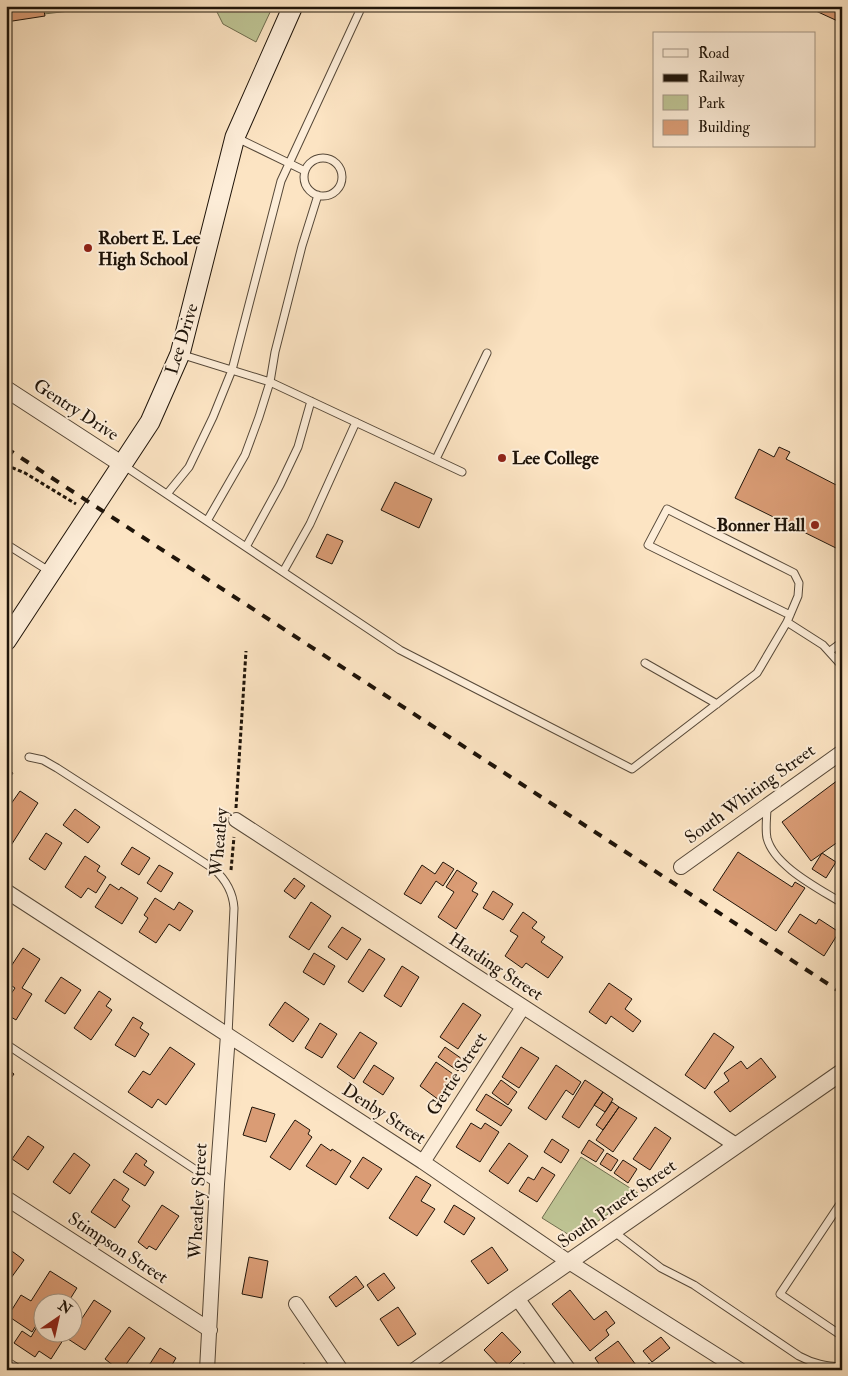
<svg xmlns="http://www.w3.org/2000/svg" width="848" height="1376" viewBox="0 0 848 1376" font-family="'IM FELL Double Pica',serif">
  <style>
    .green { fill: #bec494; stroke: #6e6c4e }
    .building { fill: #da9c75; stroke: #1f1409 }
    .lines { fill: none; stroke-linecap: round; stroke-linejoin: round }
    .service-casing { stroke: #564838; stroke-width: 9 }
    .minor-casing { stroke: #564838; stroke-width: 16 }
    .tertiary-casing { stroke: #564838; stroke-width: 18 }
    .secondary-casing { stroke: #1f1409; stroke-width: 21 }
    .path { stroke: #1f1409; stroke-width: 3; stroke-dasharray: 4 2.5; stroke-linecap: butt }
    .service { stroke: #fdedd8; stroke-width: 7 }
    .minor { stroke: #fdedd8; stroke-width: 14 }
    .tertiary { stroke: #fdedd8; stroke-width: 16 }
    .secondary { stroke: #fdedd8; stroke-width: 19 }
    .rail { stroke: #1f1409; stroke-width: 4; stroke-dasharray: 9 9; stroke-linecap: butt }
    .poi-dot { fill: #8f2418; stroke: #fdedd8; stroke-width: 2 }
    .labels { text-anchor: middle; dominant-baseline: central; stroke-width: 4; stroke-linejoin: round; paint-order: stroke }
    .poi-label { font-size: 18px; font-weight: bold; fill: #1f1409; stroke: #fdedd8; text-anchor: start }
    .street-label { font-size: 18px; fill: #1f1409; stroke: #fdedd8 }
  </style>
  <rect width="100%" height="100%" fill="#fce4c3"/>
  <filter id="stains"><feTurbulence type="fractalNoise" baseFrequency=".004" numOctaves="4"/><feColorMatrix values="0 0 0 0 .2 0 0 0 0 .09 0 0 0 0 .02 0 0 0 .5 -.17"/></filter>
  <radialGradient id="worn" r=".72"><stop offset=".6" stop-color="#630" stop-opacity="0"/><stop offset="1" stop-color="#630" stop-opacity=".3"/></radialGradient>
  <path class="green" d="M43,6h69l-68,8z
    M214,6h59l-17,36 -33,-18z
    M581,1157l57,36 -64,45 -32,-20z"/>
  <path class="building" d="M22,6h21l2,10 -39,6v-13z
    M805,6h37v17z
    M779,447l11,5 -4,7 56,29v63l-107,-53 24,-49 15,8z
    M395,482l37,17 -13,29 -38,-18z
    M327,534l16,7 -11,23 -16,-7z
    M6,768l7,5 -7,10z
    M842,777v62l-31,22 -29,-39z
    M20,791l18,12 -28,44 -4,-3v-33z
    M75,809l25,18 -12,16 -25,-18z
    M46,833l16,10 -17,27 -16,-11z
    M132,847l18,11 -11,17 -18,-11z
    M738,852l54,35 3,-5 10,6 -29,43 -63,-41z
    M822,853l14,9 -10,16 -14,-9z
    M85,856l15,10 -3,5 9,6 -10,16 -8,-5 -7,10 -16,-11z
    M443,862l11,7 -11,17 -7,-5 -15,23 -17,-10 18,-29 13,9z
    M159,865l14,8 -12,19 -14,-9z
    M457,870l20,13 -5,8 6,3 -22,35 -18,-12 16,-25 -8,-5z
    M294,878l11,8 -10,13 -11,-8z
    M110,884l9,6 2,-3 17,11 -16,26 -27,-17z
    M493,891l20,13 -10,16 -20,-12z
    M155,898l19,12 5,-8 14,9 -13,20 -11,-7 -13,19 -17,-11 9,-14 -4,-3z
    M311,902l20,14 -22,34 -20,-13z
    M523,912l14,10 -5,6 13,9 -4,5 22,15 -15,21 -22,-15 -4,5 -17,-12 13,-20 -8,-5z
    M800,914l16,10 3,-5 20,13 -15,24 -36,-24z
    M342,927l19,12 -14,21 -19,-13z
    M23,948l17,11 -18,29 10,6 -16,26 -10,-6v-13l9,-13 -9,-6v-8z
    M369,949l16,10 -22,33 -15,-10z
    M314,953l21,13 -11,19 -21,-13z
    M402,966l17,11 -18,30 -17,-11z
    M61,977l20,13 -16,24 -20,-13z
    M609,983l23,16 -7,10 16,12 -8,11 -22,-16 -5,8 -17,-12z
    M99,991l12,8 -5,7 6,4 -21,30 -17,-12z
    M285,1002l24,17 -16,23 -24,-17z
    M463,1003l18,12 -23,34 -18,-12z
    M133,1017l10,6 -3,5 9,6 -14,23 -20,-12z
    M320,1023l17,11 -15,24 -17,-10z
    M360,1032l17,11 -23,36 -17,-12z
    M714,1033l20,14 -29,42 -20,-14z
    M170,1047l25,17 -29,41 -8,-6 -6,9 -24,-16 15,-21 7,4z
    M445,1047l20,14 -7,10 -20,-14z
    M521,1047l18,11 -20,30 -17,-11z
    M761,1058l15,19 -46,35 -16,-20 15,-11 -5,-8 17,-12 6,8z
    M436,1062l20,14 -17,24 -19,-14z
    M374,1065l20,13 -11,17 -20,-13z
    M556,1065l25,17 -8,13 -7,-5 -20,30 -18,-12z
    M6,1068l8,6 -8,11z
    M501,1080l16,12 -9,13 -16,-12z
    M585,1080l18,12 -24,36 -17,-11z
    M603,1092l10,7 -8,13 -11,-7z
    M486,1094l26,16 -11,16 -25,-16z
    M612,1102l7,5 -16,23 -7,-5z
    M252,1107l23,7 -9,28 -23,-7z
    M619,1107l18,11 -24,34 -17,-12z
    M295,1120l15,10 -2,4 4,3 -22,33 -20,-13z
    M471,1123l10,6 4,-6 14,9 -19,30 -24,-15z
    M655,1127l16,11 -21,32 -17,-11z
    M28,1136l16,11 -16,23 -16,-11z
    M552,1139l17,11 -8,13 -17,-11z
    M589,1140l15,10 -8,12 -15,-9z
    M509,1143l19,13 -20,28 -19,-13z
    M321,1144l10,7 1,-2 19,12 -15,24 -30,-19z
    M74,1153l16,12 -20,29 -17,-12z
    M136,1153l11,8 -3,4 10,7 -9,14 -22,-14z
    M607,1153l11,7 -7,11 -11,-7z
    M363,1157l19,12 -14,20 -18,-12z
    M623,1160l14,9 -9,14 -14,-10z
    M542,1167l13,8 -18,27 -18,-11 9,-14 6,3z
    M416,1176l15,9 -10,16 14,8 -18,27 -28,-18z
    M114,1179l15,10 -7,11 8,6 -15,22 -24,-16z
    M162,1205l17,11 -23,34 -7,-4 -2,3 -9,-7z
    M454,1205l21,13 -11,17 -20,-13z
    M492,1247l16,23 -20,14 -17,-23z
    M9,1249l15,11 -18,25v-33z
    M249,1257l19,4 -6,37 -20,-4z
    M50,1271l27,17 -10,16h-25v12l-10,16 -24,-16 13,-21 10,6z
    M384,1273l11,15 -17,13 -11,-16z
    M356,1276l8,11 -28,20 -7,-10z
    M570,1290l24,30 12,-9 9,12 -9,7 3,5 -19,16 -38,-47z
    M94,1300l17,11 -26,39 -20,-13 -14,22 -12,-8 -4,6 -21,-14 8,-12 9,6 7,-12 4,3v6h30v-6l3,1z
    M398,1307l18,27 -18,12 -18,-27z
    M129,1327l16,11 -23,32h-3l-14,-11z
    M502,1332l19,20 -18,18 -19,-20z
    M661,1337l9,11 -18,14 -9,-11z
    M618,1341l18,24 -7,5h-26l-8,-12z
    M160,1348l16,10 -7,12h-23z
    M304,1363l6,7h-14z
    M524,1363l5,7h-13z
    M649,1363l7,7h-14z"/>
  <g class="lines">
    <defs>
      <path id="service" d="M235,137l70,34
        M304 177a19 19 0 1 1 38 0a19 19 0 1 1-38 0Z
        M180,354l90,28 192,90
        M436,459l51,-106
        M123,465l277,185 232,119 125,-96 30,-51 11,-26 1,-13 -5,-10 -127,-64 -19,36 142,70
        M167,494l22,-27 24,-50 19,-47 49,-189 81,-175
        M207,521l38,-66 14,-38 11,-35 5,-30 27,-106 16,-51
        M6,544l43,27
        M246,547l34,-62 18,-38 13,-46
        M283,572l27,-48 46,-102
        M787,622l36,23 19,21
        M830,651l12,-9
        M645,663l72,41
        M29,757l14,3 14,8 157,101c12,11 19,23 20,39l-6,127
        M767,807c0,9 -2,22 0,31 7,28 51,50 75,65
        M6,1044l211,140
        M842,1201l-62,93 62,42
        M613,1231l48,37 33,17 105,71c15,8 26,10 43,11"/>
      <path id="minor" d="M236,820l500,325
        M681,867l161,-115
        M6,891l417,271 146,100 171,108
        M423,1162l100,-155
        M6,1198l204,132
        M517,1298l52,72
        M296,1304l45,66
        M6,1365l8,5
        M207,1370l10,-186 11,-149"/>
      <path id="tertiary" d="M6,389l117,76
        M416,1370l101,-72 325,-226"/>
      <path id="secondary" d="M6,641l144,-219 30,-68 55,-217 58,-131"/>
    </defs>
    <use href="#service" class="service-casing"/>
    <use href="#minor" class="minor-casing"/>
    <use href="#tertiary" class="tertiary-casing"/>
    <use href="#secondary" class="secondary-casing"/>
    <path class="path" d="M6,465l19,8 51,31
      M236,808l10,-157
      M231,870l3,-33"/>
    <use href="#service" class="service"/>
    <use href="#minor" class="minor"/>
    <use href="#tertiary" class="tertiary"/>
    <use href="#secondary" class="secondary"/>
    <path class="rail" d="M6,448l836,545"/>
  </g>
  <g class="poi-dot">
    <circle cx="88" cy="248" r="5"/>
    <circle cx="502" cy="458" r="5"/>
    <circle cx="815" cy="525" r="5"/>
  </g>
  <g class="labels">
    <g class="poi-label">
      <text x="98" y="238">Robert E. Lee<tspan x="98" dy="21">High School</tspan></text>
      <text x="512" y="458">Lee College</text>
      <text x="805" y="525" text-anchor="end">Bonner Hall</text>
    </g>
    <g class="street-label">
      <text transform="translate(182 339) rotate(-73)">Lee Drive</text>
      <text transform="translate(76 410) rotate(33)">Gentry Drive</text>
      <text transform="translate(750 794) rotate(-36)">South Whiting Street</text>
      <text transform="translate(219 842) rotate(-85)">Wheatley</text>
      <text transform="translate(496 967) rotate(33)">Harding Street</text>
      <text transform="translate(457 1074) rotate(-57)">Gertie Street</text>
      <text transform="translate(384 1114) rotate(33)">Denby Street</text>
      <text transform="translate(198 1201) rotate(-87)">Wheatley Street</text>
      <text transform="translate(617 1204) rotate(-35)">South Pruett Street</text>
      <text transform="translate(118 1248) rotate(33)">Stimpson Street</text>
    </g>
  </g>
  <rect width="848" height="1376" fill="none" stroke="#fce4c3" stroke-width="25"/>
  <rect x="8" y="8" width="833" height="1361" fill="none" stroke="#1f1409" stroke-width="2.5"/>
  <rect x="12" y="12" width="823" height="1351" fill="none" stroke="#1f1409"/>
  <rect x="653" y="32" width="162" height="115" fill="#fdedd8" stroke="#a49685"/>
  <rect x="663" y="49" width="25" height="8" fill="#fdedd8" stroke="#a49685"/>
  <text x="698" y="58" font-size="15" fill="#1f1409">Road</text>
  <rect x="663" y="74" width="25" height="8" fill="#1f1409" stroke="#a49685"/>
  <text x="698" y="82" font-size="15" fill="#1f1409">Railway</text>
  <rect x="663" y="95" width="25" height="15" fill="#bec494" stroke="#a49685"/>
  <text x="698" y="108" font-size="15" fill="#1f1409">Park</text>
  <rect x="663" y="120" width="25" height="15" fill="#da9c75" stroke="#a49685"/>
  <text x="698" y="132" font-size="15" fill="#1f1409">Building</text>
  <g transform="translate(58 1318) rotate(34)"><circle r="24" fill="#fdedd8" stroke="#a49685"/>
  <path d="M0-4L9 19L0 12L-9 19Z" fill="#8f2418"/>
  <text y="-8" font-size="14" font-weight="bold" text-anchor="middle" fill="#1f1409">N</text>
  </g>
  <rect width="100%" height="100%" filter="url(#stains)"/>
  <rect width="100%" height="100%" fill="url(#worn)"/>
</svg>
